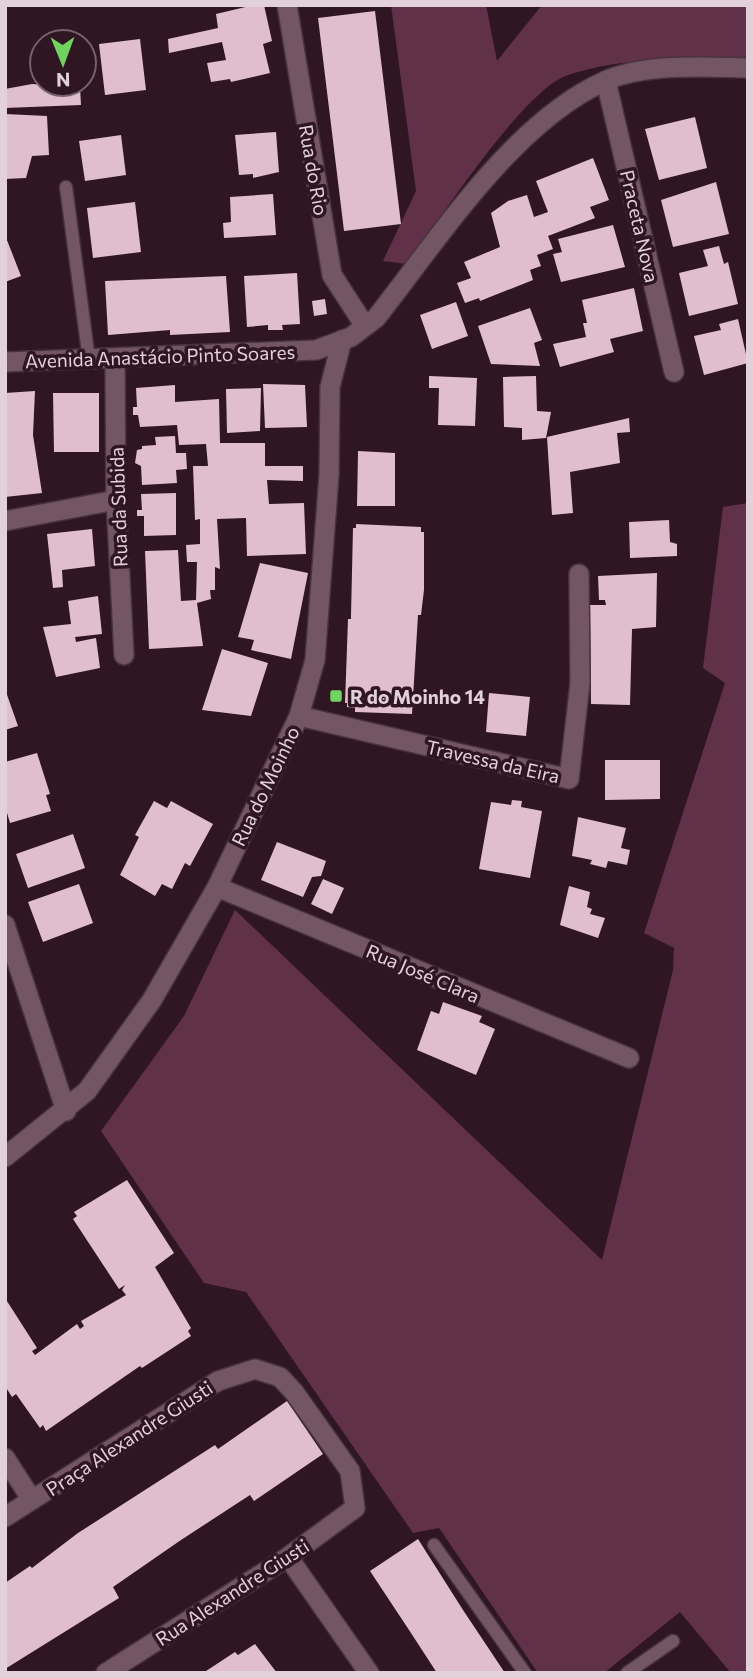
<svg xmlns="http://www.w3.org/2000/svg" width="753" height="1678" viewBox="0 0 753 1678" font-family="Commissioner,sans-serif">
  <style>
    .green { fill: #613149 }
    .building { fill: #e1bece }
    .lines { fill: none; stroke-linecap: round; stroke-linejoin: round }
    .service-casing { stroke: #47343d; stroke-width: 15 }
    .minor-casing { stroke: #47343d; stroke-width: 22 }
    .tertiary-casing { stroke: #47343d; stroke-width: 22 }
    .service { stroke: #745564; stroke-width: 12 }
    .minor { stroke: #745564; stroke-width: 19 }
    .tertiary { stroke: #745564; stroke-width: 19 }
    .poi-dot { fill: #70d35f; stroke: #2f1622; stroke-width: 2.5 }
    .labels { text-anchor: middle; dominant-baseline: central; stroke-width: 7; stroke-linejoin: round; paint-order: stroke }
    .street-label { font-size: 19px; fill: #e3d1d9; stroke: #2f1622 }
    .poi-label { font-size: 19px; font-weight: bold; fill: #e3d1d9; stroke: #2f1622; text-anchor: start }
  </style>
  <rect width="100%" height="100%" fill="#2f1622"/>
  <path class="green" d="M391,5h95l11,56 45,-56h206v53c-60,2 -123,-2 -180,17 -44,14 -131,148 -161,189l-24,-3 33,-70z
    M748,503v1170h-17l-51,-61 -76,61h-66l-99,-145 -26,5 -167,-241 -42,-9 -103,-152 83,-115 51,-106 367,350 71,-290 1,-22 -30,-15 81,-250 -22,-15 20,-161z"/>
  <path class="building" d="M254,5h10l8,36 -9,3 7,29 -39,9 -1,-3 -19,3 -4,-19 19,-3 -4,-18 -53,11 -1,-14 50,-11 -2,-14z
    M375,11l26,213 -57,7 -26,-213z
    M140,39l6,51 -41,5 -6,-51z
    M84,51l7,3 2,21 -9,1z
    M32,84l48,3 1,18 -76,3v-19z
    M5,114l42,2 2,39 -17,1 -6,22 -21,1z
    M695,117l12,51 -48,12 -14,-51z
    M276,132l3,40 -26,6v-4l-14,1 -4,-40z
    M121,135l5,40 -41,6 -6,-40z
    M593,158l16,42 -19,7 5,11 -47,18 5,13 -16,6 4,11 -11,4 3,10 -53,21 -1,-3 -14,5 -8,-20 14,-5 -7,-16 36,-15 -9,-34 17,-12 19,-6 7,22 14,-5 -12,-31z
    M716,182l13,52 -56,13 -12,-47z
    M273,194l3,41 -52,3 -1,-15 8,-1 -1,-25z
    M135,202l6,50 -48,6 -6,-50z
    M613,225l12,42 -64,15 -8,-28 9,-2 -4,-13z
    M5,235l16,41 -16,6z
    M719,246l5,18 4,-2 10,42 -49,12 -10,-43 29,-7 -5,-16z
    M297,273l3,51 -18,1 1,5h-15v-5l-21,2 -3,-51z
    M226,276l4,56 -60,3v-5l-62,5 -3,-54z
    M634,288l9,43 -33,8 4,13 -54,15 -7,-23 33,-7 -3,-14h4l-5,-23z
    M325,299l2,15 -13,2 -2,-15z
    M456,302l12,34 -36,13 -12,-34z
    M530,308l12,32 -8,3 6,23 -49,-2 -13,-38z
    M738,319l10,44 -44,12 -10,-39 27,-6 -2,-6z
    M429,376l48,2 -2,48 -37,-1 1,-37h-10z
    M536,376l1,35 14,1 -5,26 -24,2v-12l-18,-1 -1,-50z
    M263,384l42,1 2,42 -42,1z
    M175,385v17l44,-3 1,44h45v23h38v15l-36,-1 2,24 35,-1 2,51 -59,2 -1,-38 -29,1 3,50 -5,-2v23h-5l1,9 -14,4 6,43 -54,3 -4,-98 33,-1 3,51 15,-1 1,-38h-10l-1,-17 14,-1v-25l-5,1 -2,-54h15l-2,-22 -27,1 -2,-20 -37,2 -2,-12h-5v-8h4l-1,-19z
    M261,388l-1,43 -33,2 -1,-44z
    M35,391l-2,44 9,58 -37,4v-104z
    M53,393h46v59h-45z
    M629,418l1,14 -13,1 3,30 -50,9 3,41 -21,2 -5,-78z
    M175,436l1,17h10l1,16 -11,1 1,13 -35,2 -1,-19 -6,-3 2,-13 5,-1v-3l14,-1 -1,-8z
    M358,451l37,2v53h-38z
    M176,493v42l-32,1v-20h-7v-6h5l-1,-16z
    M669,520l1,22 7,2v12l-47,2 -1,-36z
    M356,524l65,3v5h3v58l-3,25h-3l-6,99 -57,-2v-4l-8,-1v-4h-2l3,-84h3v-4l2,-87h3z
    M92,529l3,37 -33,4 1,17 -10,1 -6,-54z
    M260,563l48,10 -17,86 -40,-9 3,-10 -16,-3z
    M657,573l-1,54 -24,2 -2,76 -39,-1 -1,-99h16l-1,-5h-6l-1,-24z
    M98,596l4,38 -27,3 1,5 20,-4 4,30 -44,9 -13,-50 28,-3 -3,-23z
    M222,649l46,14 -17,53 -49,-6z
    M5,689l13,37 -13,4z
    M489,693l41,4 -4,39 -40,-4z
    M37,753l13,41 -4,1 5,16 -41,12 -5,-17v-44z
    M605,760h55v39l-55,1z
    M512,800l10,1 -1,6 21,4 -12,67 -51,-9 12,-67 20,3z
    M154,801l13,7 4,-7 42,23 -23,42 -5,-3 -13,26 -10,-5 -7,12 -35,-21 19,-38 -4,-2z
    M578,817l48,11 -5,20 9,2 -3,15 -19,-4 -2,7 -16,-4 2,-4 -20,-4z
    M73,834l12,34 -57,20 -12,-34z
    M277,842l49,19 -5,15 -9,1 -9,20 -42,-17z
    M323,879l21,9 -12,26 -21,-10z
    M79,884l14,39 -50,19 -15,-40z
    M569,886l21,6 -3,15 5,2 -2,5 15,4 -7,20 -38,-13z
    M443,1002l39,14 -3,6 16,7 -19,46 -59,-25 14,-39 8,3z
    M127,1180l47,73 -19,14 36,61 -3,3 3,5 -49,32 -2,-2 -94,65 -3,-6 -3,3 -24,-34 -4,3 -7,-11v-88l32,50 -5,3 3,4 42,-31 3,5 4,-3 -3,-5 45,-26 -4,-5 3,-5 -6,4 -46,-70 4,-3 -3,-4z
    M287,1401l36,53 -69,47 -4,-6 -69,45 -68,47 6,11 -114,71v-86l25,-17 2,2 46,-35 137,-88 3,4z
    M418,1539l45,71 42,63h-68l-28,-43 -39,-59z
    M255,1644l22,29h-74l32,-21 3,3z"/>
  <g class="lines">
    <defs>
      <path id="service" d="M66,187l23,173
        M434,1545l91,128
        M627,1673l46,-32"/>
      <path id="minor" d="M287,5l45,270 33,51
        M606,81l68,291
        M115,359l1,141 8,155
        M5,521l111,-21
        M299,716l270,63 11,-96 -1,-109
        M217,887l412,171
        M5,925l61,186
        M5,1157l82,-66 65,-91 65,-113 82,-171 16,-56 14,-185 1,-88 12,-47
        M5,1458l27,42
        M5,1517l213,-136 37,-12 25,8 14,15 56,79 5,37 -67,49 -182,116
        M288,1557l81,116"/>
      <path id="tertiary" d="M5,362l311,-12 35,-13 25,-19c61,-77 137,-196 229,-237 42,-18 98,-14 143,-13"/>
    </defs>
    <use href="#service" class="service-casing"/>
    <use href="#minor" class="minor-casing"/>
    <use href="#tertiary" class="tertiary-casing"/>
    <use href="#service" class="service"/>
    <use href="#minor" class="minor"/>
    <use href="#tertiary" class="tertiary"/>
  </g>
  <rect class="poi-dot" x="329" y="689" width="14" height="14" rx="3.5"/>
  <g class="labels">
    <g class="street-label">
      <text transform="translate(314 170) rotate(80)">Rua do Rio</text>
      <text transform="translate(640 226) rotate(77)">Praceta Nova</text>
      <text transform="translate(160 356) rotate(-2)">Avenida Anastácio Pinto Soares</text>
      <text transform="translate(118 507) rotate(-92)">Rua da Subida</text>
      <text transform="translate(493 761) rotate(13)">Travessa da Eira</text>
      <text transform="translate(265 786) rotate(-64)">Rua do Moinho</text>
      <text transform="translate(423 973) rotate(23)">Rua José Clara</text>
      <text transform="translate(129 1438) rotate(-33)">Praça Alexandre Giusti</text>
      <text transform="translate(232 1592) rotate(-33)">Rua Alexandre Giusti</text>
    </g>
    <g class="poi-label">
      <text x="350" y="696">R do Moinho 14</text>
    </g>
  </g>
  <rect width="753" height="1678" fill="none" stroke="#e3d1d9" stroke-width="14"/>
  <g transform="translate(63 63) rotate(179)"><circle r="33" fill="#2f1622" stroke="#77616b" stroke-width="2"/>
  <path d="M0-5L12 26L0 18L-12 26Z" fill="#70d35f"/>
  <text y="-10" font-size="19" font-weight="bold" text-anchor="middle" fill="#e3d1d9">N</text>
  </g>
</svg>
